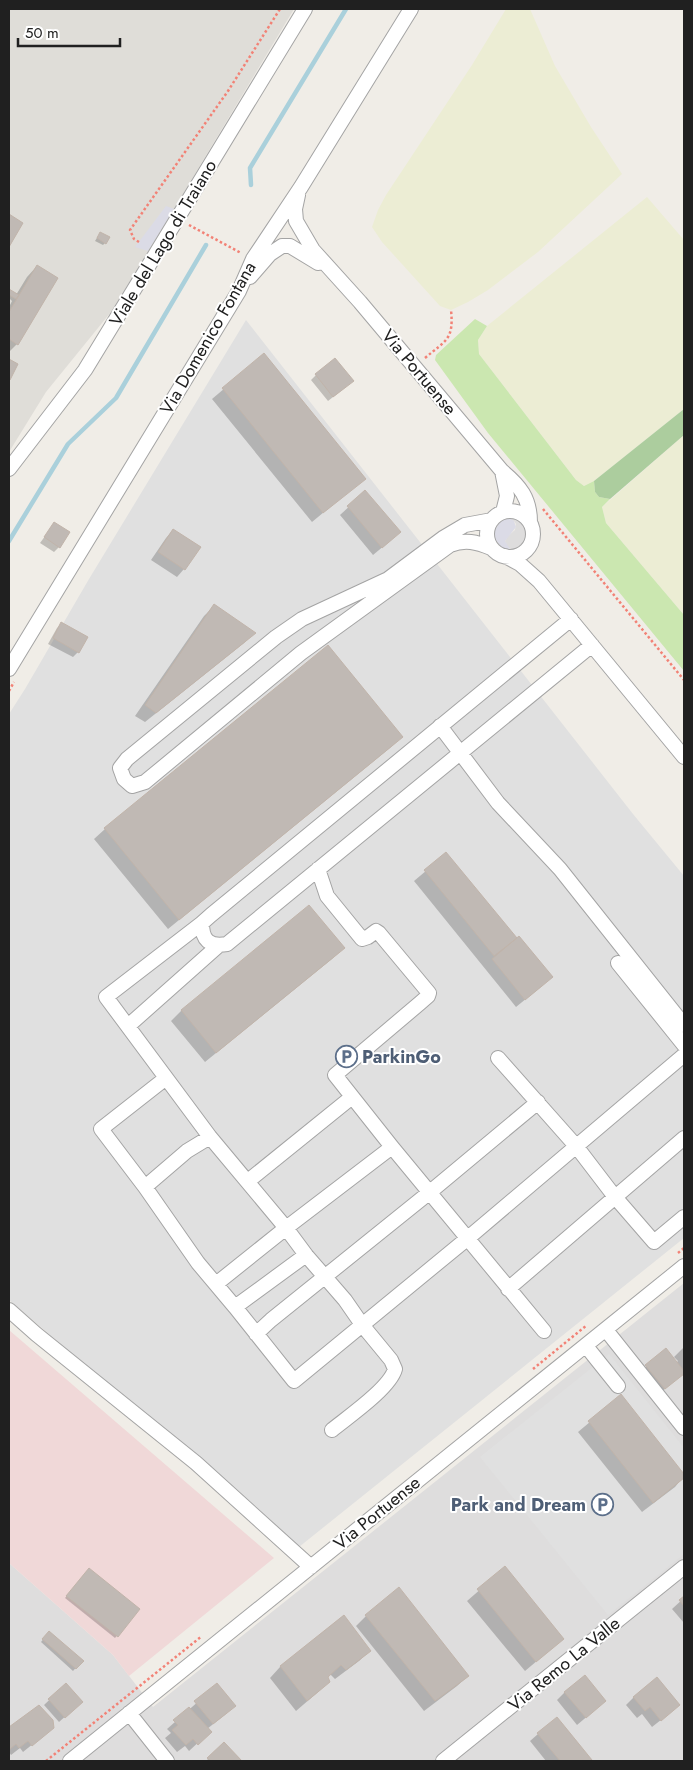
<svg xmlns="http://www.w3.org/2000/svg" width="693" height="1770" viewBox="0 0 693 1770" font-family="Jost,sans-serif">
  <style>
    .residential { fill: #dedddd }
    .commercial { fill: #f0d8d8 }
    .airport { fill: #dfddd8 }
    .farmland { fill: #ecedd4 }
    .grass { fill: #cbe7b0 }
    .forest { fill: #accd9e }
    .parking { fill: #e0e0e0 }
    .plaza { fill: #dbdbe6 }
    .shadow { fill: #0003 }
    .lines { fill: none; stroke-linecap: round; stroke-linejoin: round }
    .stream { stroke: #aad0db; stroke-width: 4.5 }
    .building { fill: #c0b9b4; stroke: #c1b4aa }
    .minor-casing { stroke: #a4a4a4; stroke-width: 16 }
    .path { stroke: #f28276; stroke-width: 2.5; stroke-dasharray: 2.5 2.5; stroke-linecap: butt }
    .minor { stroke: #fff; stroke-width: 14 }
    .labels { text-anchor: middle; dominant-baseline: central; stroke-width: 4; stroke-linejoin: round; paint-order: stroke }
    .street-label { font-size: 18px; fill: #202020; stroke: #fff }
    .service-label { font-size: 18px; font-weight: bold; fill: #4e5e75; stroke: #fff; text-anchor: start }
  </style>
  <rect width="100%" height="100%" fill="#f0ede7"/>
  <path class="residential" d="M509,518l6,1 5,2 5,5 2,6 -4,12 -10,6 -6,-3 -2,-6 3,-5 7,-6 1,-6 -2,-3 -9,-2z
    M684,1283v478h-675v-198l104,92 40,52z"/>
  <path class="commercial" d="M9,1330l265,228 -145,118 -16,-21 -104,-92z"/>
  <path class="airport" d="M9,9h285l-179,298 -69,85 -37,60z"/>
  <path class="farmland" d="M506,9h24l25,57 36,61 31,47 -84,78 -50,38 -20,12 -17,8 -11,-4 -58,-64 -10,-15 6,-17 8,-15 86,-130z
    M647,197l37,43v169l-90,72 -10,5 -8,-6 -97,-126 -1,-14 9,-14z
    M684,435v180l-78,-92 -4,-16z"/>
  <path class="grass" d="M475,319l12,7 -9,14 1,14 97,126 8,6 10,-5 1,11 4,5 11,2 -8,8 4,16 78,92v56l-196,-238 -53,-73 1,-5z"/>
  <path class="forest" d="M684,409v26l-74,64 -11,-2 -4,-5 -1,-11z"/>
  <path class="parking" d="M246,320l387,494 51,62v362l-385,309 -290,-247v-586l16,-25 64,-110z
    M609,1354l75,94v106l-76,61 -128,-158z"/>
  <path class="plaza" d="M166,206l8,3 -26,42 -13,-4z
    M509,518l5,3 2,6 -11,14 5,8h6l-3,1h-6l-6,-3 -6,-8v-9l3,-5 4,-5z"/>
  <path class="shadow" d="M98,236l7,7 -2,2 -8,-4z
    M37,266l-20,78 -8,8v-45l3,-6 -3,-3v-8l7,5 11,-18z
    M264,355l100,124 -52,43 -100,-123z
    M316,375l31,11 -19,15 -17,-21z
    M365,492l26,48 -18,15 -33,-40z
    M54,524l5,23 -5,5 -14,-9z
    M173,530l11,39 -7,8 -26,-17 15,-22z
    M215,605l39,28 -10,10 -99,79 -10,-6 69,-100z
    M62,623l16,29 -5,5 -25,-13 9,-16z
    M402,736l-11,11 -223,182 -74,-90 11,-10z
    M446,854l71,86 26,45 -27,22 -102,-126z
    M343,948l-10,10 -128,104 -34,-41 11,-11z
    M684,1347v25l-27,24 -19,-22 28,-24 10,13 2,-2 -4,-4z
    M621,1396l63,80 -9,11 -33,25 -64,-80z
    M505,1568l58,71 -38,32 -58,-70z
    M87,1571l52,38 -24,29 -50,-40z
    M684,1598v25l-12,-14z
    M343,1616l26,35 -10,10 -24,18 -5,-5 -12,18 -22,19 -26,-33 10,-11z
    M366,1616l102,60 -11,10 -33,25 -68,-85z
    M49,1632l33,29 -9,10 -32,-29z
    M66,1684l11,22 -18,16 -15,-17z
    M217,1685l10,28 -20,16 -5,10 -13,12 -4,-5 -8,6 -12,-14 6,-5 -4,-4z
    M565,1692l31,17 -19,16 -20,-25z
    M634,1697l37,15 -19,15 -10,-13 -5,4 -11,-13z
    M39,1706l5,29 -21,17 -3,-4 -9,7 -2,-3v-24z
    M538,1734l52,26 -44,1 -16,-20z
    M224,1744l16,17h-34z"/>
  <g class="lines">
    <path class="stream" d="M251,185l-1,-17 96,-159
      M9,541l59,-97 48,-46 90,-153"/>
  </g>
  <path class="building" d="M9,214l14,9 -14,24z
    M100,232l10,5 -4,7 -9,-6z
    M37,265l21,13 -40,67 -9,-6v-27z
    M9,289l10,6 -3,4 -7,-4z
    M264,353l102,126 -43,34 -101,-125z
    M335,358l19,23 -21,16 -18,-23z
    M9,359l9,5 -8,16 -1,-1z
    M365,490l36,42 -19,16 -35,-42z
    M54,522l16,10 -10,16 -16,-11z
    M173,529l28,18 -16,23 -27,-18z
    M214,604l42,29 -100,80 -11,-8z
    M61,622l27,15 -9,16 -26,-15z
    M328,645l75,92 -224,183 -75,-92z
    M446,852l71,86 -23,18 -70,-86z
    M309,905l36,43 -129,105 -35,-43z
    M519,936l34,41 -28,23 -33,-41z
    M666,1348l18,23v3l-19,15 -20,-24z
    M621,1394l63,80v4l-31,25 -65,-82z
    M505,1566l59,73 -28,23 -59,-73z
    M89,1568l51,41 -22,28 -52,-41z
    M399,1587l70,89 -34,25 -70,-86z
    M684,1596v10l-5,-6z
    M344,1615l27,36 -25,19 -5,-5 -13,12 2,5 -23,19 -27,-35z
    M49,1631l35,30 -8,8 -34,-30z
    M585,1675l21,26 -20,17 -22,-26z
    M657,1677l23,28 -19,16 -11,-14 -5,4 -12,-14z
    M66,1683l17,19 -18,16 -17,-19z
    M217,1683l19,23 -23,18 -19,-23z
    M39,1705l14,15 1,8 -22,18 -4,-5 -9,7 -3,-4 -6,5 -1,-2v-20z
    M189,1707l23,25 -14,13 -5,-6 -7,6 -14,-15 6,-5 -5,-5z
    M557,1717l35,43 -1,1h-31l-23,-28z
    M224,1742l18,19h-31l-4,-3z"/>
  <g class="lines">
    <defs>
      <path id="minor" d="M298,195l-3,14 1,12 17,29 47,52 142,169c18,15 28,27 28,51
        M250,277l20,-23 12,-8h8l28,17
        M9,469l76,-99 220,-361
        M502,471l5,25 -4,16
        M487 534a23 23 0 1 1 46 0a23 23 0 1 1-46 0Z
        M491,548c-14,-6 -26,-9 -41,-3l-149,108 -156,129 -13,4 -8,-7 -4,-11 7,-9 149,-122 26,-18 86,-40 55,-41 22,-13 27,-5
        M505,556l15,8 19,17 145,176
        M571,619l-360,296 -9,8c0,17 7,24 25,21l365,-299
        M9,669l230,-378 14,-32 48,-72 110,-178
        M440,726l58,77 62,66 124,156
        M318,869l9,27 35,43 6,-2 8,-6 3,2 50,60 -1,3 -8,7 -85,72 57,72 152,184
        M202,923l-96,74 104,140 76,91 20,27 39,45 18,26 28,34 4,9c-5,19 -47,48 -63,61
        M618,963l66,82
        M128,1026l90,-80
        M498,1058l78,88 39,51 39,45 30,-25
        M166,1078l-65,51 44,58 53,76 37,44 59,74 174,-143 216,-183
        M248,1181l104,-84
        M145,1187l42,-36 23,-14
        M216,1284l70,-56 106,-81
        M508,1289l176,-151
        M235,1307l71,-52
        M9,1310l27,24 160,129 115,104
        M606,1330l78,98
        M256,1334l15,-14 159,-128 108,-90
        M586,1346l32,40
        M129,1713l38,48
        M70,1761l614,-495
        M443,1761l241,-194"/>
    </defs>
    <use href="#minor" class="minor-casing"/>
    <path class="path" d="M189,225l52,28
      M139,242l-5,-3 -4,-9 98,-139 52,-82
      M425,358c21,-18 29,-18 26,-48
      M543,509l141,171
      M9,691l5,-9
      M678,1253l6,-5
      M533,1369l54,-44
      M46,1761l156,-125"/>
    <use href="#minor" class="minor"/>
  </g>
  <defs>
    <symbol id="parking-ring" viewBox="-11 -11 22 22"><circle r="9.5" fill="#fff" stroke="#5c6f8a" stroke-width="1.5"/><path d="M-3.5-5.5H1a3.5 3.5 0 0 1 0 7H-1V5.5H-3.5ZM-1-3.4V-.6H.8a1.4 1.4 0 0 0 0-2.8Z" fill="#5c6f8a"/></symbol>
  </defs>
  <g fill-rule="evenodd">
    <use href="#parking-ring" x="334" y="1044" width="25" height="25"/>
    <use href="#parking-ring" x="590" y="1492" width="25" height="25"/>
  </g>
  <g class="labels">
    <g class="street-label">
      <text transform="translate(163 243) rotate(-59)">Viale del Lago di Traiano</text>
      <text transform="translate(208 338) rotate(-60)">Via Domenico Fontana</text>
      <text transform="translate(419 372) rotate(50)">Via Portuense</text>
      <text transform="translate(377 1513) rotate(-39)">Via Portuense</text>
      <text transform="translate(564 1664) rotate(-39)">Via Remo La Valle</text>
    </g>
    <g class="service-label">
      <text x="362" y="1057">ParkinGo</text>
      <text x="586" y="1505" text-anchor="end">Park and Dream</text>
    </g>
  </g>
  <rect width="693" height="1770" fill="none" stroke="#202020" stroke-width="20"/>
  <path d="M18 38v8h102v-8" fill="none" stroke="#202020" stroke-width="2.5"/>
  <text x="25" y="38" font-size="15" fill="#202020" stroke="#ffffff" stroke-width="4" paint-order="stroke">50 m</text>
</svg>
